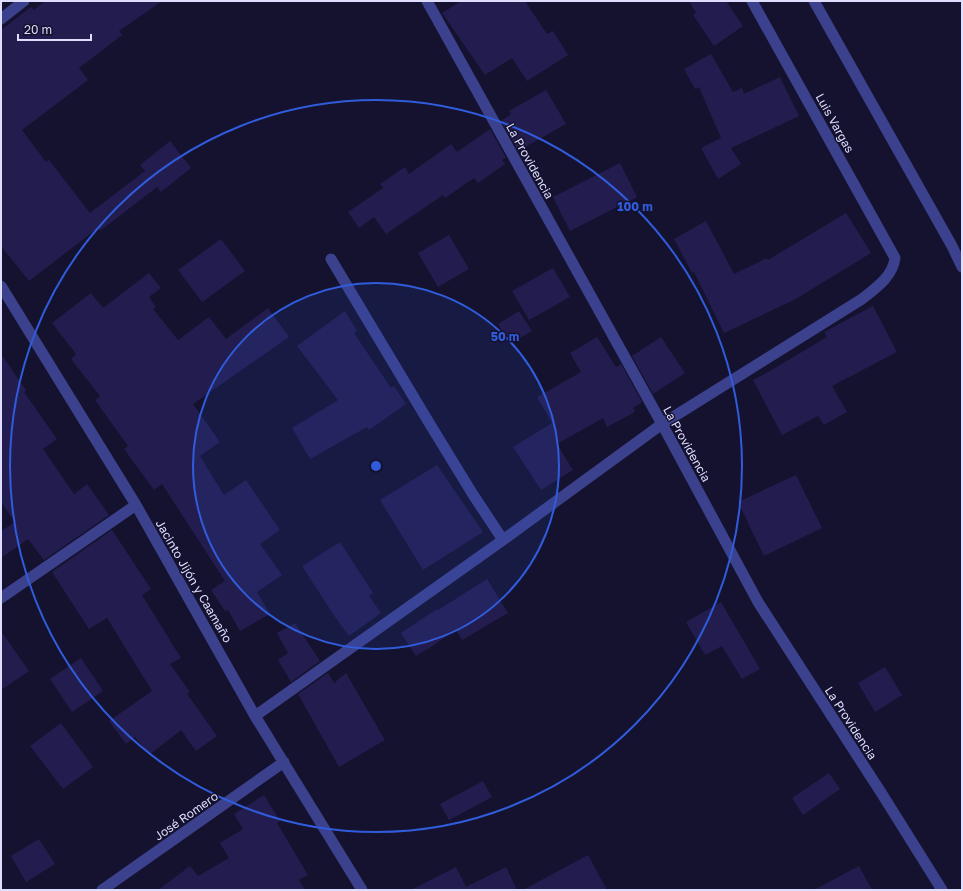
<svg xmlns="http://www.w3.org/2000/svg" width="963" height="891" viewBox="0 0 963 891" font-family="'Golos Text',sans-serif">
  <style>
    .building { fill: #231d4f }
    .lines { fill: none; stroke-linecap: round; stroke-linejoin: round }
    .service { stroke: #3c418d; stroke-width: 11 }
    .minor { stroke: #3c418d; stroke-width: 11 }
    .ring { fill: none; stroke: #305cdc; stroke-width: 2 }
    .labels { text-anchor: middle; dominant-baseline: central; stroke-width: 3; stroke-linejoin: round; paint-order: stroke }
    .street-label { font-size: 12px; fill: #dfdeff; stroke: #14122e }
    .centre { fill: #305cdc; stroke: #14122e; stroke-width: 2 }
    .ring-label { font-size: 12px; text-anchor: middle; font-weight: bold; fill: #305cdc; stroke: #14122e; stroke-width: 3; stroke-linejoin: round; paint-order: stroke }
  </style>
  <rect width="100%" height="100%" fill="#14122e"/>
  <path class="building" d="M45,1h117l-43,30 3,4 -43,33 9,12 -66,50 24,32 3,-2 41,53 55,-42 -5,-6 30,-24 21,27 -30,24 -4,-5 -57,44 -2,-3 -69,53 -28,-35v-216l30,-23 3,3z
    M461,1h64l22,33 6,-3 15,24 -41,26 -15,-23 -27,17 -43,-62z
    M689,1h37l17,25 -29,20 -21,-31 3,-2z
    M711,54l22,38 9,-4 2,6 36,-17 19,39 -68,32 10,16 -23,15 -17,-31 20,-10 -22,-51 -4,2 -11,-20z
    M546,90l20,34 -48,27 -17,-30 10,-7 -2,-3z
    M490,129l16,29 -4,2 3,4 -27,19 -4,-5 -29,20 -2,-3 -57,39 -12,-17 -15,11 -11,-16 35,-24 -3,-4 25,-17 4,7 42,-30 6,8z
    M620,163l17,34 -67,34 -17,-34z
    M846,213l25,40 -77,47 -70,33 -30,-61 -2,1 -18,-34 32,-18 28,53 33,-16 1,2z
    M449,235l20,34 -31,18 -20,-34z
    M221,239l24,32 -43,31 -24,-32z
    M553,268l17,29 -41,23 -17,-29z
    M149,273l12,15 -12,9 7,10 -3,2 25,31 31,-23 17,22 42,-31 21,29 -96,67 27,38 -20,14 24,39 22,-15 34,50 -20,14 22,31 -25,17 13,22 -30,17 -12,-21 -3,1 -14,-21 14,-9 -63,-97 -8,6 -30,-41 4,-3 -33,-46 5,-4 -29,-37 5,-5 -24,-31 39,-30 12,15z
    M873,306l24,46 -65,34 15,26 -23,13 -6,-9 -36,19 -29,-55 17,-9 57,-34 -3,-5z
    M345,311l12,20 -3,2 37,55 3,-2 12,18 -37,26 -2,-3 -57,32 -18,-31 46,-28 -41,-54z
    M519,311l13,20 -22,13 -12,-20z
    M597,337l19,30 5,-3 21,38 -9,6 2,4 -28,15 -4,-9 -46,26 16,26 -32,20 -28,-43 39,-24 -15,-26 44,-25 -11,-19z
    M661,337l24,36 -32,21 -21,-38z
    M1,354l25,36 -2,2 33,47 -14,10 31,45 13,-10 22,31 -65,45 -16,-21 -27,19v-27l14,-9 -14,-20z
    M437,465l46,67 -60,38 -43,-70z
    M796,475l26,53 -58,28 -26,-54z
    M112,530l39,59 -9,6 39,63 -11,6 20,28 -3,2 30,42 -21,15 -15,-21 -32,25 -14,-18 -9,7 -17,-23 43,-30 -45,-73 -18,11 -37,-57z
    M340,542l33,51 -4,3 12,17 -32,23 -14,-19 -33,-51z
    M487,579l21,34 -46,27 -6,-10 -28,19h-1l-11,7 -15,-23 36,-24 1,1z
    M721,602l39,67 -18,10 -20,-33 -17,9 -19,-33z
    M295,623l25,38 -29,21 -13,-22 10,-7 -11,-20z
    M1,631l28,40 -28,19z
    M81,658l22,33 -31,21 -22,-33z
    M885,667l17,28 -27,17 -17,-29z
    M328,673l6,10 12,-10 39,67 -46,27 -41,-73z
    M61,723l32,44 -30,22 -33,-43z
    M829,773l11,16 -37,26 -11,-17z
    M483,781l9,16 -43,23 -9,-16z
    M264,795l16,26 -3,2 31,52 -9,5 6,10h-147l32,-24 8,10 31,-18 -9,-15 23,-14 -9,-15z
    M39,839l16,25 -29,18 -15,-26z
    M588,855l19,35h-84z
    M859,866l13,24h-58z
    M456,867l10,20 40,-20 11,23h-106z"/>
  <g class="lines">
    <path class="service" d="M814,1l138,245 10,21"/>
    <path class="minor" d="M427,1l235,423 96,178 124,192 60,96
      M1,19l23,-18
      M331,259l97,162 44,72 31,47
      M1,286l135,219 119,211 107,174
      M1,598l135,-93
      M255,716l248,-176 159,-116 200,-125c14,-11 31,-23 33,-41l-143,-257
      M102,890l182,-128"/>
  </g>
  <circle cx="376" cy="466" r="183" fill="#305cdc" fill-opacity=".12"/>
  <g class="ring">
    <circle cx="376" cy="466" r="183"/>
    <circle cx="376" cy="466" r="366"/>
  </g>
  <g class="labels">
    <g class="street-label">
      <text transform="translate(835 123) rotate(61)">Luis Vargas</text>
      <text transform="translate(530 161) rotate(61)">La Providencia</text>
      <text transform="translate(687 444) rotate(61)">La Providencia</text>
      <text transform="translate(194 581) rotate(60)">Jacinto Jijón y Caamaño</text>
      <text transform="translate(851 723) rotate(57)">La Providencia</text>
      <text transform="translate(186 816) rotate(-35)">José Romero</text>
    </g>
  </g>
  <circle cx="376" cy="466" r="6" class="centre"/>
  <g class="ring-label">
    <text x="635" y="211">100 m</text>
    <text x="505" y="341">50 m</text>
  </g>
  <rect width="963" height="891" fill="none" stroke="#dfdeff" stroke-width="4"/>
  <path d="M18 34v6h73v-6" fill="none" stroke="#dfdeff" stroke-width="2"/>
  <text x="24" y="34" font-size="12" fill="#dfdeff" stroke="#14122e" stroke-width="3" paint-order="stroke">20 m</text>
</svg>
